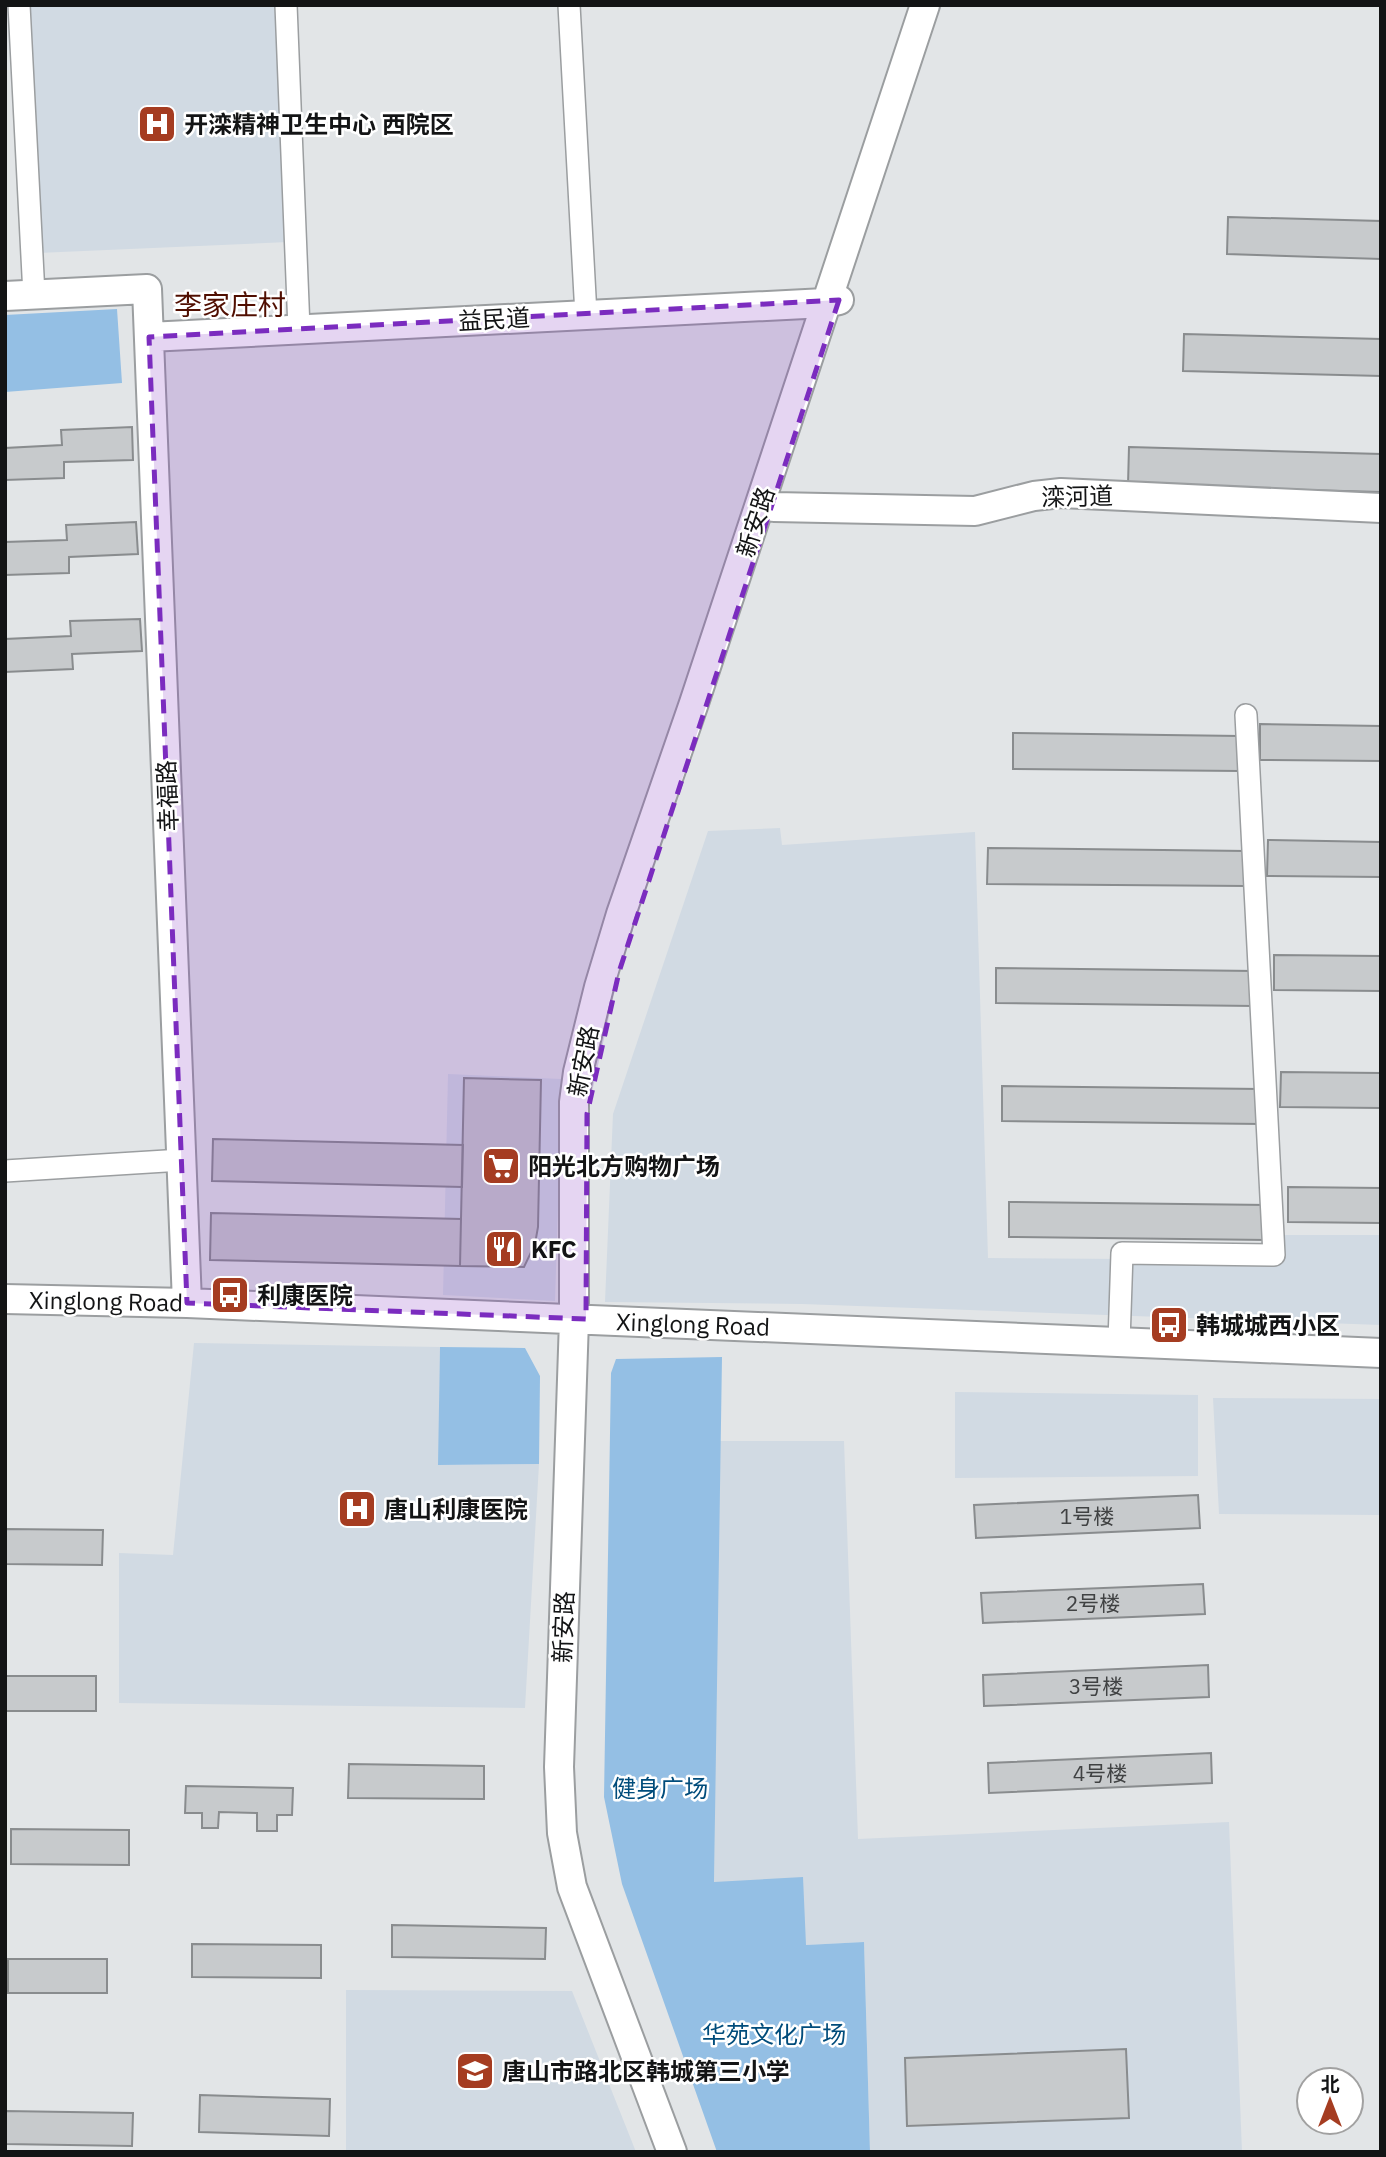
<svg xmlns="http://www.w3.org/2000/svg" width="1386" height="2157" viewBox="0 0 1386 2157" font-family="'IBM Plex Sans','Noto Sans SC',sans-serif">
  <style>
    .built { fill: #d1dae3 }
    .green { fill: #94bfe4 }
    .building { fill: #c7cacc; stroke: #898c8e; stroke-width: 2 }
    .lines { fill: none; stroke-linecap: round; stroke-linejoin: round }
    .street-casing { stroke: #9b9ea0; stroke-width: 24 }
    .secondary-casing { stroke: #9b9ea0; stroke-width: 32 }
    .street { stroke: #fff; stroke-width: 21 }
    .secondary { stroke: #fff; stroke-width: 28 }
    .marked { fill: #7b2cbf; fill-opacity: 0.2; stroke: #7b2cbf; stroke-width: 5; stroke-dasharray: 14 9; stroke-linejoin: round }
    .labels { text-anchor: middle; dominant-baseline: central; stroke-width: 5; stroke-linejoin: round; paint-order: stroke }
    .number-label { font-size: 21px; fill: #404243 }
    .poi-label { font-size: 24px; font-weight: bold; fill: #131415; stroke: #fff; text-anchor: start }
    .street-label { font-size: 24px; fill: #131415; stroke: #fff }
    .park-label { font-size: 24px; fill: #004c7b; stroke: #fff }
    .quarter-label { font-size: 28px; fill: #500e00; stroke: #fff }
  </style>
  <rect width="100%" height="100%" fill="#e2e5e7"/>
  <path class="built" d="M25,5h254l9,237 -250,11z
    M780,828l2,17 193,-13 13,426 282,2 3,-25h108v90l-579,-21 -197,-2 8,-188 95,-283z
    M448,1074l114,5 -7,222 -112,-6z
    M194,1343l246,4 -1,118 100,-1 -14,244 -406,-5v-150l54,2z
    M955,1392l243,3v81l-243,2z
    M1213,1398l168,1v116l-162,-1z
    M718,1441h126l14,398 371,-17 13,330h-372l-6,-210 -58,3 -92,-63z
    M346,1990l226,1 64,161h-290z"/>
  <path class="green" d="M117,309l5,74 -117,9v-77z
    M440,1347l85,1 15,28 -1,88 -101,1z
    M722,1357l-8,525 89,-5 3,68 58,-3 6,210h-153l-95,-268 -18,-87 7,-424 5,-14z"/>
  <path class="building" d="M1228,217l153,4v38l-154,-5z
    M1184,334l197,5v37l-198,-5z
    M132,427l1,33 -69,2v16l-59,2v-32l57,-3 -1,-15z
    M1129,447l252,7v38l-253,-7z
    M136,522l2,32 -69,3v16l-64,2v-33l62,-2 -1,-15z
    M140,619l2,32 -70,3 1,15 -68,3v-33l66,-3 -1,-15z
    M1260,724l121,2v35l-121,-1z
    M1013,733l227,3v35l-227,-2z
    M1268,840l113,2v35l-114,-1z
    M988,848l258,3v35l-259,-2z
    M1274,955l107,1v35l-107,-1z
    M996,968l259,3 -1,35 -258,-3z
    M1281,1072l100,1v35l-101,-1z
    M464,1078l77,2 -3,147 -3,17 -11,23 -64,-1z
    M1002,1086l259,3v35l-259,-3z
    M213,1139l250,6 -1,42 -250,-6z
    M1288,1187l93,1v35l-93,-1z
    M1009,1202l259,3 -1,35 -258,-3z
    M211,1213l250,6 -1,47 -250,-6z
    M1198,1495l2,33 -224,10 -2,-33z
    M5,1529l98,1 -1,35 -97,-1z
    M1203,1584l2,30 -222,9 -2,-30z
    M1208,1665l1,32 -225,9 -1,-31z
    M5,1676h91v35h-91z
    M1211,1753l1,30 -223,10 -1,-30z
    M349,1764l135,2v33l-136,-1z
    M186,1786l107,2 -1,27h-15v16h-20v-18l-38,-1 -1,16h-16v-15h-17z
    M11,1829l118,1v35l-118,-1z
    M392,1925l154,3 -1,31 -153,-2z
    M192,1944l129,1v33l-129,-1z
    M8,1959h99v34h-99z
    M1126,2049l3,69 -222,8 -2,-68z
    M200,2095l130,4 -1,37 -130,-4z
    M5,2111l128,2 -1,33 -127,-2z"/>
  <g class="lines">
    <defs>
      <path id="street" d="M19,5l15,290
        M286,5l13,324
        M569,5l17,310
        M5,1171l177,-11
        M1119,1342l3,-89 152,2 -28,-540"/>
      <path id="secondary" d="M5,296l142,-7 40,1014
        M149,337l676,-34 14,-3
        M774,507l201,4 59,-15 27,-3 320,15
        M5,1299l182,4 1194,50
        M672,2152l-100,-265 -10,-54 -3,-66 15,-447v-218l4,-30 21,-85 22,-73 73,-211 231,-698"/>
    </defs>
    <use href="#street" class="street-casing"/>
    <use href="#secondary" class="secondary-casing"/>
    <use href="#street" class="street"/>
    <use href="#secondary" class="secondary"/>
  </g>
  <path class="marked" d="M839,300l-220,672 -32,142 -1,205 -399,-16 -38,-966z"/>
  <defs>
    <symbol id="hospital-square" viewBox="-11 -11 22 22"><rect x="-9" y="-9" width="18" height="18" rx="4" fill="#a53c21" stroke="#fff"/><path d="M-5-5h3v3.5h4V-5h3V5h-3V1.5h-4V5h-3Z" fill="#fff"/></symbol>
    <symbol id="supermarket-square" viewBox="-11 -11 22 22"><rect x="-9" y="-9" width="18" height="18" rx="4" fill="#a53c21" stroke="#fff"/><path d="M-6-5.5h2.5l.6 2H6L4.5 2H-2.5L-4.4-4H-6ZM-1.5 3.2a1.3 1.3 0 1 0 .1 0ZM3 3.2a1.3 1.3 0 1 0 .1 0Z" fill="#fff"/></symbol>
    <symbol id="restaurant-square" viewBox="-11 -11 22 22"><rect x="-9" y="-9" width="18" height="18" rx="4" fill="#a53c21" stroke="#fff"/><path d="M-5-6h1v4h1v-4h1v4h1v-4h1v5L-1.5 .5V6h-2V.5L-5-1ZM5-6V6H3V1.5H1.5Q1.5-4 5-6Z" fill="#fff"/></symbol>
    <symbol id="bus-square" viewBox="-11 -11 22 22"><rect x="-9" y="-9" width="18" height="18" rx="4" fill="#a53c21" stroke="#fff"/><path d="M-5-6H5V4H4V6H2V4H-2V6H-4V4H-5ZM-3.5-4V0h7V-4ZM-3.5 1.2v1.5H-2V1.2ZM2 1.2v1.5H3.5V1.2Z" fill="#fff"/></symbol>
    <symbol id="school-square" viewBox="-11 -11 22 22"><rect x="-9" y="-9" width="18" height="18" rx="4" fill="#a53c21" stroke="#fff"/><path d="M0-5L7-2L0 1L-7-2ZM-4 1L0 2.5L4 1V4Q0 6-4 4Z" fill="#fff"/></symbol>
  </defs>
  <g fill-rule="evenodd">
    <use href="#hospital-square" x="135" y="102" width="44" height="44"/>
    <use href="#supermarket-square" x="479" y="1144" width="44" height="44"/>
    <use href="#restaurant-square" x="482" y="1227" width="44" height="44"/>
    <use href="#bus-square" x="208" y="1273" width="44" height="44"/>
    <use href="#bus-square" x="1147" y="1303" width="44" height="44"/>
    <use href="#hospital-square" x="335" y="1487" width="44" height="44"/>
    <use href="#school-square" x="453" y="2049" width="44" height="44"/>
  </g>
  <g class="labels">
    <g class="number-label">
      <text x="1087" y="1516">1号楼</text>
      <text x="1093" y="1603">2号楼</text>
      <text x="1096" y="1686">3号楼</text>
      <text x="1100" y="1773">4号楼</text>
    </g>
    <g class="poi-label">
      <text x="184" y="124">开滦精神卫生中心 西院区</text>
      <text x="528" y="1166">阳光北方购物广场</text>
      <text x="531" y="1249">KFC</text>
      <text x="257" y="1295">利康医院</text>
      <text x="1196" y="1325">韩城城西小区</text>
      <text x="384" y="1509">唐山利康医院</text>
      <text x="502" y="2071">唐山市路北区韩城第三小学</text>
    </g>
    <g class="street-label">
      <text transform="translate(494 319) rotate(-3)">益民道</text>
      <text transform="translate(1077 496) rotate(-1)">滦河道</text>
      <text transform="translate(755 522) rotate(-72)">新安路</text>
      <text transform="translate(167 796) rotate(-92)">幸福路</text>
      <text transform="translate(583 1061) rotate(-79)">新安路</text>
      <text transform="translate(106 1301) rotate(1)">Xinglong Road</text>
      <text transform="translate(693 1324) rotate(2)">Xinglong Road</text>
      <text transform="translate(563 1627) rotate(-88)">新安路</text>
    </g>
    <g class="park-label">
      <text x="660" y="1788">健身广场</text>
      <text x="774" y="2034">华苑文化广场</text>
    </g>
    <g class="quarter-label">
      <text x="230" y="304">李家庄村</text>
    </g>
  </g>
  <rect width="1386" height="2157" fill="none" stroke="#131415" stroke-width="14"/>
  <g transform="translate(1330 2101)"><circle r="33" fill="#ffffff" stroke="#a1a1a1" stroke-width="2"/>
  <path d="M0-5L12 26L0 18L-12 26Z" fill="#a53c21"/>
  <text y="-10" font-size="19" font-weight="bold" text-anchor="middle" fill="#131415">北</text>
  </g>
</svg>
